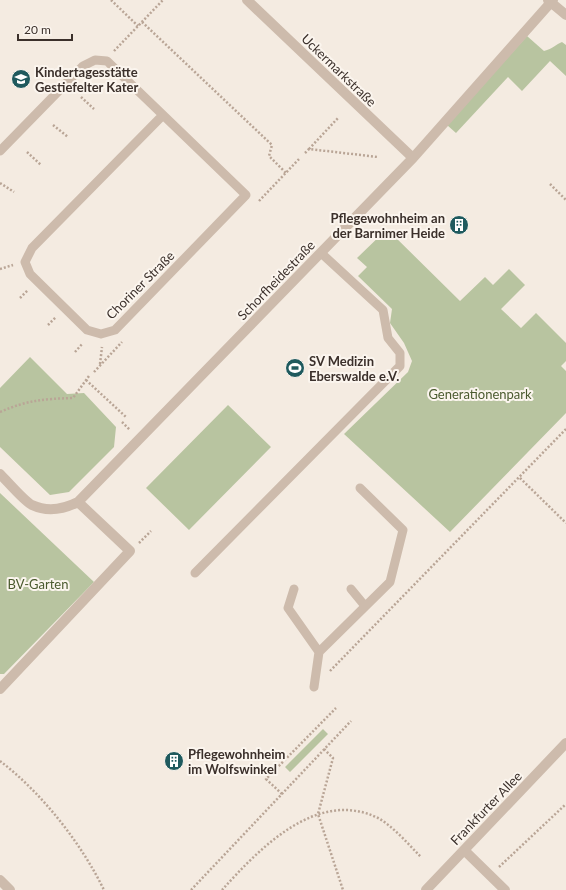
<svg xmlns="http://www.w3.org/2000/svg" width="566" height="890" viewBox="0 0 566 890" font-family="Lato,sans-serif">
  <style>
    .green { fill: #b8c4a0 }
    .lines { fill: none; stroke-linecap: round; stroke-linejoin: round }
    .path { stroke: #b9a596; stroke-width: 2.5; stroke-dasharray: 2 2; stroke-linecap: butt }
    .lane { stroke: #cdbbac; stroke-width: 9 }
    .street { stroke: #cdbbac; stroke-width: 10 }
    .labels { text-anchor: middle; dominant-baseline: central; stroke-width: 4; stroke-linejoin: round; paint-order: stroke }
    .street-label { font-size: 13px; fill: #3b302b; stroke: #fbf5ee }
    .poi-label { font-size: 13px; font-weight: bold; fill: #3b302b; stroke: #fbf5ee; text-anchor: start }
    .park-label { font-size: 13px; fill: #4a5a2e; stroke: #fbf5ee }
  </style>
  <rect width="100%" height="100%" fill="#f4ebe1"/>
  <path class="green" d="M527,36l17,15c9,-2 12,-7 18,-9l4,3v31l-16,-15 -28,30 -14,-14 -52,56 -9,-8z
    M387,229l73,72 25,-24 8,8 16,-16 16,16 -24,24 20,19 15,-15 30,30v18l-5,5 5,5v42l-116,119 -106,-98 64,-62 4,-11 -8,-18 -14,-20 2,-14 -34,-33 9,-9 -10,-9z
    M30,357l37,37 17,-1 32,34 -2,20 -45,45 -19,3 -50,-48v-59z
    M228,405l43,42 -82,83 -43,-42z
    M0,493l94,89 -90,92h-4z
    M323,729l5,5 -38,38 -5,-5z"/>
  <g class="lines">
    <path class="path" d="M111,0l27,26
      M142,22l130,123 -3,11 17,17
      M114,51l49,-51
      M81,97l13,12
      M53,125l15,12
      M309,149l29,-31
      M27,152l14,13
      M305,153l4,-4 69,8
      M0,183l14,9
      M550,184l16,16
      M259,201l41,-43
      M0,269l13,-4
      M20,298l8,-8
      M48,325l8,-8
      M75,352l8,-9
      M100,364l2,-17
      M94,372l28,-30
      M86,380l40,37
      M0,412c28,-12 43,-13 73,-14l16,-22
      M122,422l8,8
      M520,478l46,45
      M139,543l12,-12
      M330,671l236,-242
      M324,749l9,9 -15,56 25,76
      M0,761c42,32 81,82 104,129
      M282,794l-16,-15 70,-71
      M499,867l67,-63
      M191,890l160,-169
      M222,890c37,-41 95,-102 156,-72 16,9 30,26 43,39"/>
    <path class="lane" d="M0,151l83,-85 12,-6 12,1 139,134 -131,135 -14,4 -14,-4 -57,-56 -5,-12 7,-14 131,-133
      M195,573l205,-207v-13l-12,-15 -5,-28 -62,-57
      M294,589l-6,19 31,44
      M351,589l14,17
      M314,687l5,-35 71,-70 13,-52 -43,-42"/>
    <path class="street" d="M247,0l166,158
      M548,0l18,15
      M0,474c7,7 25,28 32,31 15,7 32,4 46,-3l335,-344 140,-158
      M0,689l130,-138 -52,-49
      M464,850l41,40
      M0,880l10,10
      M426,890l140,-147"/>
  </g>
  <defs>
    <symbol id="school-disc" viewBox="-11 -11 22 22"><circle r="9.5" fill="#1f5a5e" stroke="#fbf5ee"/><path d="M0-5L7-2L0 1L-7-2ZM-4 1L0 2.5L4 1V4Q0 6-4 4Z" fill="#fff"/></symbol>
    <symbol id="building-disc" viewBox="-11 -11 22 22"><circle r="9.5" fill="#1f5a5e" stroke="#fbf5ee"/><path d="M-4-6H4V6H1V3H-1V6H-4ZM-2.5-4.3h1.7v1.8h-1.7ZM.8-4.3h1.7v1.8H.8ZM-2.5-1h1.7V.8h-1.7ZM.8-1h1.7V.8H.8Z" fill="#fff"/></symbol>
    <symbol id="stadium-disc" viewBox="-11 -11 22 22"><circle r="9.5" fill="#1f5a5e" stroke="#fbf5ee"/><path d="M0-5a6.5 5 0 1 0 0 10a6.5 5 0 1 0 0-10ZM-3.5-1.8h7v3.6h-7Z" fill="#fff"/></symbol>
  </defs>
  <g fill-rule="evenodd">
    <use href="#school-disc" x="10" y="68" width="22" height="22"/>
    <use href="#building-disc" x="448" y="214" width="22" height="22"/>
    <use href="#stadium-disc" x="284" y="357" width="22" height="22"/>
    <use href="#building-disc" x="163" y="750" width="22" height="22"/>
  </g>
  <g class="labels">
    <g class="street-label">
      <text transform="translate(339 70) rotate(44)">Uckermarkstraße</text>
      <text transform="translate(276 280) rotate(-46)">Schorfheidestraße</text>
      <text transform="translate(140 285) rotate(-45)">Choriner Straße</text>
      <text transform="translate(486 808) rotate(-46)">Frankfurter Allee</text>
    </g>
    <g class="poi-label">
      <text x="35" y="72">Kindertagesstätte<tspan x="35" dy="15">Gestiefelter Kater</tspan></text>
      <text x="445" y="218" text-anchor="end">Pflegewohnheim an<tspan x="445" dy="15">der Barnimer Heide</tspan></text>
      <text x="309" y="361">SV Medizin<tspan x="309" dy="15">Eberswalde e.V.</tspan></text>
      <text x="188" y="754">Pflegewohnheim<tspan x="188" dy="15">im Wolfswinkel</tspan></text>
    </g>
    <g class="park-label">
      <text x="480" y="394">Generationenpark</text>
      <text x="38" y="584">BV-Garten</text>
    </g>
  </g>
  <path d="M18 34v6h54v-6" fill="none" stroke="#3b302b" stroke-width="2"/>
  <text x="24" y="34" font-size="12" fill="#3b302b" stroke="#fbf5ee" stroke-width="3" paint-order="stroke">20 m</text>
</svg>
